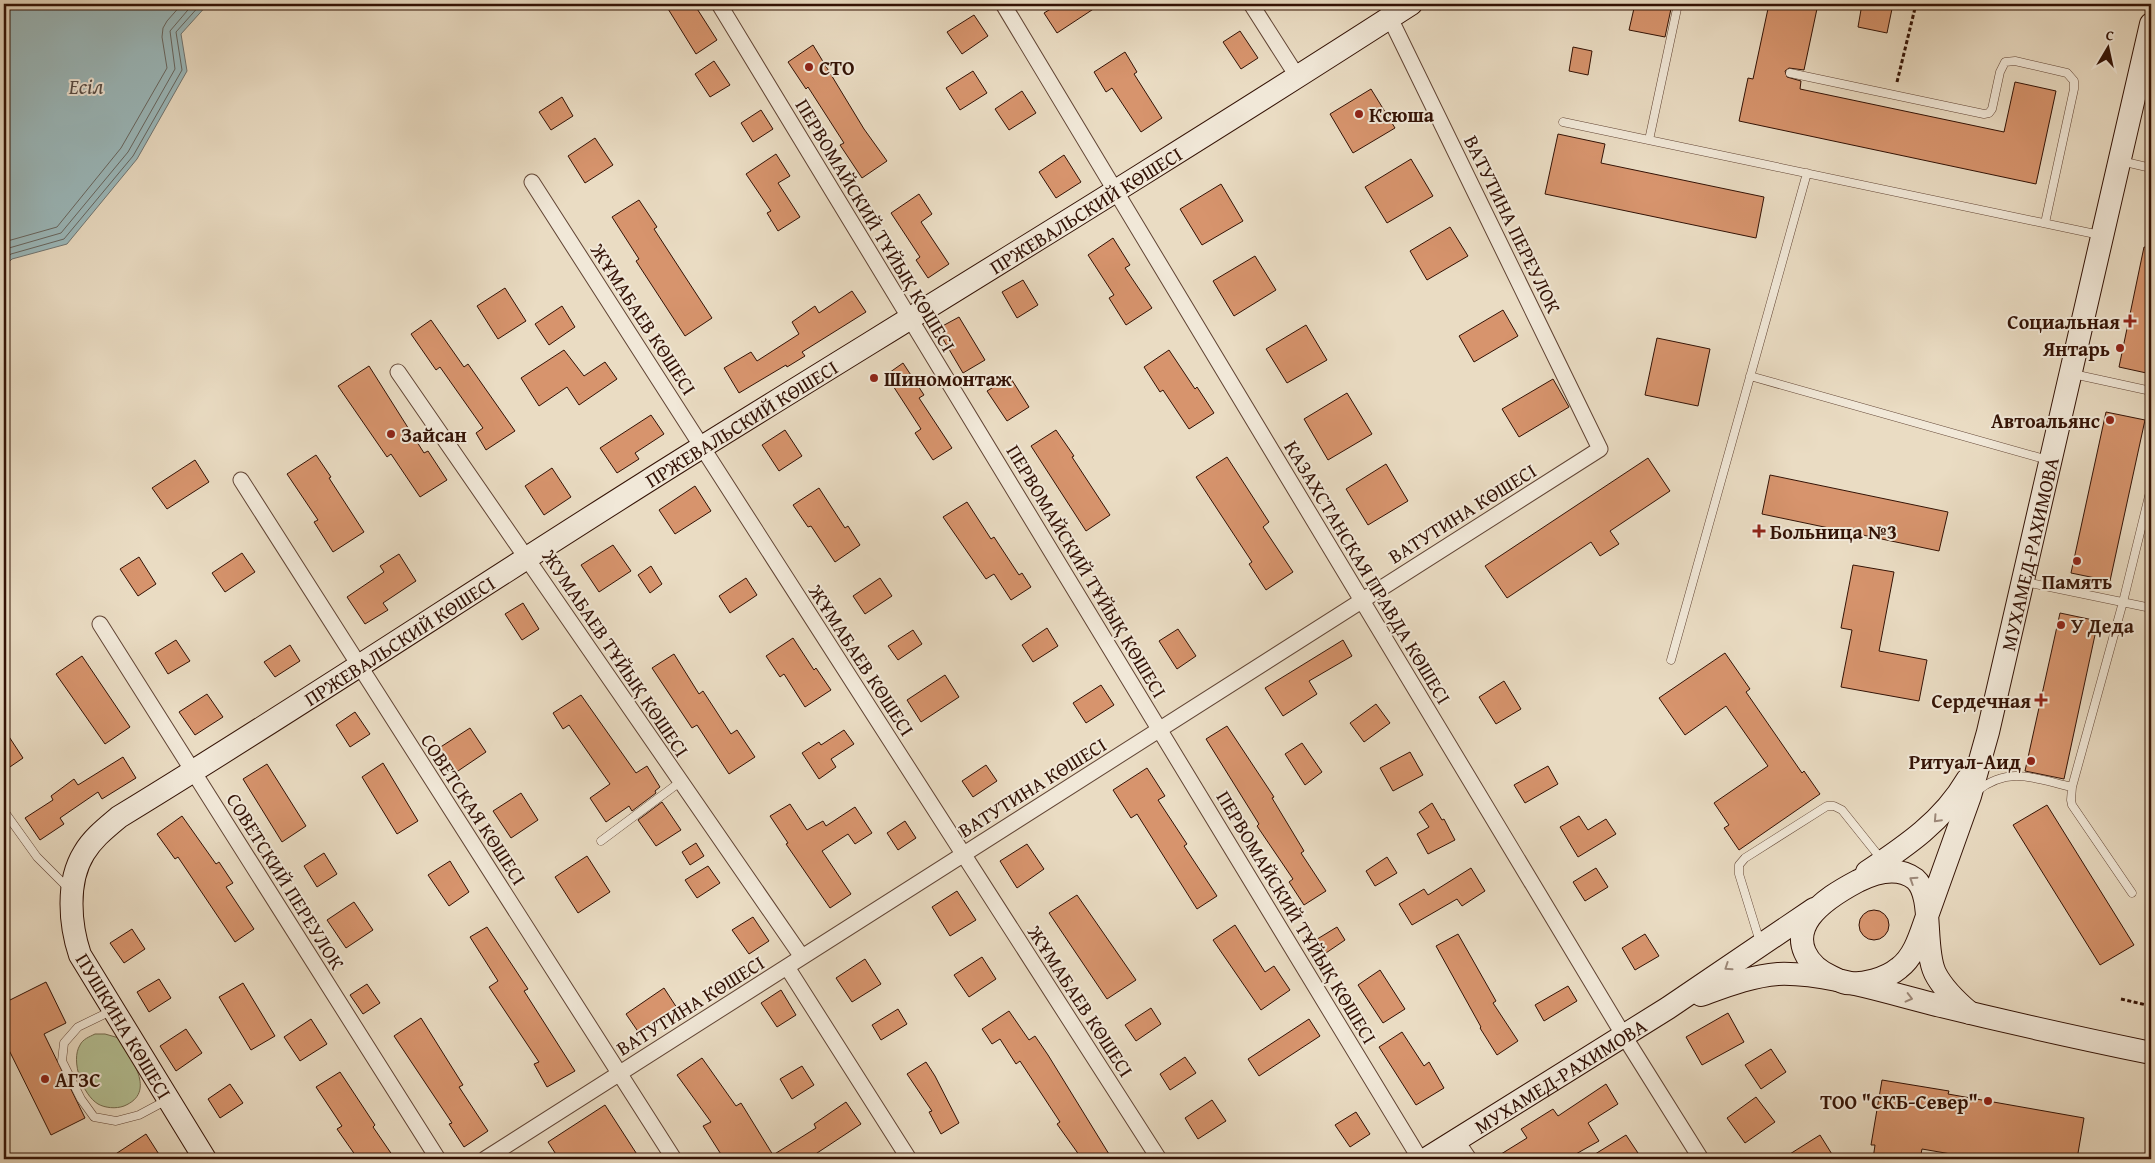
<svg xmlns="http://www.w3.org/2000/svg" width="2155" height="1163" viewBox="0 0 2155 1163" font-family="'Gentium Book Plus',serif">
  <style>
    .green { fill: #b5c195; stroke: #746a4d }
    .water { fill: #9bb9bc; stroke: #717673 }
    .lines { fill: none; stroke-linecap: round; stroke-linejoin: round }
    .shore { stroke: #676660; stroke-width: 1 }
    .building { fill: #d7946d; stroke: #331205 }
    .lane-casing { stroke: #614434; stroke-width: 9 }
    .street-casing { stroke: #614434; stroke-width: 17 }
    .secondary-casing { stroke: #331205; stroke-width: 24 }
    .path { stroke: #331205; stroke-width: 3; stroke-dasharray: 4 2.5; stroke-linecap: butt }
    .lane { stroke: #f1e8d8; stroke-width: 8 }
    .street { stroke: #f1e8d8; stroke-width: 15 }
    .secondary { stroke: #f1e8d8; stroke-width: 22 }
    .oneway { stroke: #9c8879 }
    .poi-dot { fill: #8f2418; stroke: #f1e8d8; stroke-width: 2 }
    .labels { text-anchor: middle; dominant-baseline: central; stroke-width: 4; stroke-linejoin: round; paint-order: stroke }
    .poi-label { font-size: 20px; font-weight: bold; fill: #331205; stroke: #f1e8d8; text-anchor: start }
    .street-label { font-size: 20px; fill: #331205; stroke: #f1e8d8 }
    .water-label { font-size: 21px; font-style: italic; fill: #574c45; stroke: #f1e8d8 }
  </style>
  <rect width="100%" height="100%" fill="#eadcc3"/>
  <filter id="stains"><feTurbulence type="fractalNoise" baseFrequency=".004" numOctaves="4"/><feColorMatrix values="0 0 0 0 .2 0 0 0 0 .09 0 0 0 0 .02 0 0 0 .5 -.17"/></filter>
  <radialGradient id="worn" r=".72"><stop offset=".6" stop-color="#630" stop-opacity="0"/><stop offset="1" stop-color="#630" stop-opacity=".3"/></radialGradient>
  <path class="green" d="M95,1034h10l14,4c11,20 39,54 5,68 -8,3 -19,2 -26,-2 -15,-9 -28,-43 -18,-59 3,-6 9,-8 15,-11z"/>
  <path class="water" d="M4,4h204l-27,30 6,37 -50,88 -70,85 -55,15 -8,8z"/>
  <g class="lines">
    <path class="shore" d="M4,242l53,-15 64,-79 46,-80 -5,-31 1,-9 4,-7 15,-17
      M4,251l5,-3 52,-15 67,-81 47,-83 -5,-38 23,-27
      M4,260l7,-6 53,-15 69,-83 49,-86 -6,-38 25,-28"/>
  </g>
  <path class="building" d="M665,4h29l23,36 -21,14z
    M1059,4h42l-44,29 -13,-20z
    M1635,4h37l-7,33 -36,-7z
    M1769,4h49l-14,66 -15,-2 -4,3 2,6 14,4 -1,8 204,43 11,-50 41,9 -20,93 -297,-63 9,-43 5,1z
    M1862,4h31l-6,29 -29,-6z
    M974,15l14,21 -26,18 -15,-22z
    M1240,31l18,27 -17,11 -18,-27z
    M813,45l51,84 23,32 -25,17 -22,-33 4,-2 -36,-56 -2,2 -18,-27z
    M1573,47l19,4 -4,24 -19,-4z
    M1125,52l12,20 -3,2 28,44 -21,14 -29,-44 -6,4 -12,-20z
    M714,61l16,24 -20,12 -15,-23z
    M973,71l14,22 -27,17 -14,-22z
    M1371,89l24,39 -42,25 -23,-39z
    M1022,91l14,22 -27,17 -14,-21z
    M562,97l11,19 -22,14 -12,-18z
    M761,110l12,19 -20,13 -12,-19z
    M1558,134l47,10 -4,19 163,34 -8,41 -211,-44z
    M595,138l18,27 -28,18 -17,-27z
    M776,154l14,22 -12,7 22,34 -22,14 -11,-18 4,-2 -25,-37z
    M1064,155l17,27 -25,16 -17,-26z
    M1411,159l22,37 -46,27 -22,-36z
    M1221,184l22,37 -41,24 -22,-36z
    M919,194l13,20 -11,8 28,42 -21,14 -12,-18 4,-3 -29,-44z
    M639,200l18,27 -3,2 58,89 -27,18 -49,-75 3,-2 -27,-42z
    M1450,227l18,29 -41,24 -17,-29z
    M1113,238l17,27 -5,3 27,40 -26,17 -17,-27 5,-3 -26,-40z
    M2144,247l7,1v126l-32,-7z
    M1255,256l21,34 -42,26 -21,-35z
    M1023,280l15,25 -21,13 -15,-26z
    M505,288l21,33 -28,18 -21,-33z
    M852,291l14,21 -64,40 3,4 -18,11 -1,-2 -47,28 -15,-25 27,-16 6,9 42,-27 -7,-12 23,-16 4,7z
    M562,306l13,21 -26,18 -14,-21z
    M1503,310l15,26 -44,26 -15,-26z
    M959,317l26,43 -22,13 -26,-44z
    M431,320l33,47 4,-3 47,67 -29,19 -10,-17 7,-5 -43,-61 -4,3 -25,-36z
    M1306,325l21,35 -40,23 -21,-34z
    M1657,338l53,11 -12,57 -53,-11z
    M564,350l20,26 21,-14 12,17 -38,26 -12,-18 -28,19 -18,-28z
    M1169,350l26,39 2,-2 17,26 -25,16 -26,-39 -3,2 -16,-25z
    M903,363l21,32 -5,3 33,50 -19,12 -18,-27 6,-4 -35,-54z
    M369,366l55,87 4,-2 19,29 -27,17 -29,-43 -4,3 -49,-71z
    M1010,377l19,30 -22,14 -20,-30z
    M1553,379l16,28 -50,30 -17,-28z
    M1347,393l25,41 -44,26 -24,-41z
    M2106,412l39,8 -35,161 -39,-8z
    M651,415l13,19 -29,19 4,6 -22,14 -17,-25z
    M785,430l17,26 -23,15 -17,-26z
    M1056,430l18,26 -2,1 38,58 -24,16 -55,-85z
    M316,455l15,22 -2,1 35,54 -31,20 -19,-30 4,-2 -31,-46z
    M1227,457l42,65 -6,5 30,45 -27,18 -17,-26 3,-2 -56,-85z
    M1648,458l22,33 -60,40 9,13 -19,12 -9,-14 -84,56 -22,-32z
    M195,460l14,22 -42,27 -15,-21z
    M1386,464l22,37 -40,24 -22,-36z
    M552,468l19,29 -27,18 -19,-29z
    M1770,475l178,37 -9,39 -177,-37z
    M695,486l16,25 -36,23 -16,-24z
    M819,488l26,40 3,-2 12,19 -25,17 -24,-36 -3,1 -15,-22z
    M967,502l24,37 3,-2 25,38 3,-2 9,14 -20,13 -17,-26 -8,5 -43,-62z
    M613,545l18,26 -32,21 -18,-27z
    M242,553l13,19 -30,20 -13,-19z
    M399,554l17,27 -33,22 5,7 -23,14 -18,-27 37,-25 -4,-6z
    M139,557l17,27 -18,12 -18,-27z
    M1853,565l41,7 -15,79 48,9 -8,41 -78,-14 11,-57 -11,-2z
    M651,566l11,18 -12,9 -12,-18z
    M746,578l11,17 -27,18 -11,-17z
    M880,578l12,18 -27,18 -12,-18z
    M523,603l16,26 -17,11 -17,-26z
    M2060,613l38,8 -34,158 -39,-8z
    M1047,628l11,18 -25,16 -11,-17z
    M1178,629l18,27 -19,13 -18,-28z
    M913,630l9,14 -24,16 -10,-14z
    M793,638l21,32 2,-2 15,22 -26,17 -21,-33 -4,3 -14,-21z
    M176,640l14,21 -22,13 -13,-21z
    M1343,640l9,16 -43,25 8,13 -34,22 -18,-28z
    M290,645l10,16 -25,16 -11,-15z
    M1725,653l25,36 -4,3 56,81 2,-2 16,23 -81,56 -15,-22 5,-3 -15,-22 54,-37 -42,-60 -41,29 -26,-37z
    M674,654l25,40 4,-3 28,43 6,-4 18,27 -26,17 -32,-49 -5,3 -40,-60z
    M82,656l48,71 -25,17 -49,-70z
    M945,675l14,22 -38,25 -14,-22z
    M1504,681l17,28 -25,15 -17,-27z
    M1101,685l13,20 -28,18 -13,-20z
    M207,694l16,23 -28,18 -16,-23z
    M581,695l55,78 11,-7 13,21 -5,4 1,2 -24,18 -3,-5 -23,16 -16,-24 20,-14 -41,-59 -6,4 -10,-16z
    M1376,704l14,19 -26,19 -14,-19z
    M355,712l15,22 -20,13 -14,-22z
    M1227,726l47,71 -2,1 32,53 -3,2 25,38 -22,14 -15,-23 4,-3 -36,-53 2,-2 -53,-85z
    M470,728l16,24 -31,21 -16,-25z
    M4,729l19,29 -19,13z
    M844,730l10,14 -23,15 5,8 -17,12 -17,-26 17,-11 2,3z
    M1302,743l20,29 -17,13 -20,-31z
    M1410,752l13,23 -30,16 -13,-23z
    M123,757l13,21 -34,21 -4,-7 -38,26 4,6 -24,16 -15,-22 28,-18 -2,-4 23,-17 4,6z
    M383,763l35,58 -21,13 -35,-57z
    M267,764l39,62 -24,16 -39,-63z
    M986,765l11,16 -24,16 -11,-16z
    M1548,766l10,18 -33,19 -11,-18z
    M1147,768l18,28 -7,4 29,44 -3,2 33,50 -20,13 -60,-95 -6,4 -18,-28z
    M521,793l17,27 -27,18 -18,-27z
    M662,802l19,28 -25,16 -18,-26z
    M1432,803l10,17 2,-1 11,21 -27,14 -11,-20 12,-7 -10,-15z
    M790,804l17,26 16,-9 3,5 29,-19 17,26 -17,11 -7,-10 -26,17 29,43 -21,14 -44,-64 2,-1 -18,-27z
    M2047,805l87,140 -34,20 -87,-140z
    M182,816l34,48 3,-2 14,21 -7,4 28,42 -19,13 -57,-85 -3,2 -18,-25z
    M1579,816l9,14 18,-11 10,15 -38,23 -18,-30z
    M905,821l11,17 -18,12 -11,-17z
    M696,843l8,13 -14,9 -8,-13z
    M1027,844l17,25 -27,19 -17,-27z
    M324,853l13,21 -20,13 -13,-21z
    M587,856l23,36 -32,21 -23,-36z
    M1387,857l10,16 -22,13 -9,-15z
    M450,861l19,31 -20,14 -21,-31z
    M708,866l12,17 -23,15 -12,-18z
    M1471,868l14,23 -23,15 -5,-7 -45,26 -13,-21 25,-15 4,6z
    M1596,868l12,19 -23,14 -12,-19z
    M957,891l19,29 -26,16 -18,-29z
    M1077,895l59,85 -29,19 -58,-86z
    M354,902l19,28 -27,18 -19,-28z
    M1859 925a15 15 0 1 1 30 0a15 15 0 1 1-30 0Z
    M753,917l16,24 -20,13 -17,-24z
    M1235,925l30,47 9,-6 16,24 -29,20 -48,-70z
    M487,927l41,62 -4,2 51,80 -28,16 -13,-23 5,-2 -50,-75 9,-6 -28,-44z
    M1337,927l8,13 -22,15 -9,-14z
    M132,929l13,20 -21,14 -14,-20z
    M1458,934l38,67 -3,2 25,38 -21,14 -17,-27 1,-1 -45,-81z
    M1645,934l14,22 -24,14 -13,-22z
    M982,957l14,22 -27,18 -15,-22z
    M865,959l16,25 -29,18 -16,-24z
    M1380,970l25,39 -22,14 -25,-38z
    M159,979l12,19 -22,14 -12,-20z
    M46,982l20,41 -22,11 41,84 -34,17 -47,-95v-37z
    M243,983l32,53 -24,14 -32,-53z
    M367,984l13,19 -17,11 -13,-19z
    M1568,986l9,15 -33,20 -9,-16z
    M664,988l13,20 -38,25 -13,-19z
    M781,990l15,25 -19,12 -16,-24z
    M1151,1008l10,16 -25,17 -11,-16z
    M898,1009l9,15 -26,16 -9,-15z
    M1009,1011l20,29 6,-4 13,19 64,104h-30l-25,-35 3,-2 -40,-61 -4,3 -16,-25 -8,5 -10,-15z
    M1728,1013l16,29 -42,23 -16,-28z
    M421,1018l42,67 -4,2 29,44 -24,16 -15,-23 3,-1 -58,-87z
    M311,1019l16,25 -27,17 -16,-24z
    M1309,1019l11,17 -61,40 -11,-17z
    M186,1029l16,24 -26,18 -16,-25z
    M1402,1032l22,34 5,-4 15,26 -28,17 -37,-58z
    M1771,1049l15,23 -25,17 -16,-24z
    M1185,1057l11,16 -26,17 -10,-16z
    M702,1058l34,48 5,-3 32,52 43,-27 -2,-4 32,-22 15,22 -53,35h-84l-21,-33 8,-4 -34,-47z
    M926,1062l9,14 24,47 -18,11 -12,-22 3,-1 -25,-37z
    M802,1066l12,19 -22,14 -12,-20z
    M340,1072l35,53 -2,2 22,32h-37l-21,-30 5,-3 -26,-39z
    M1882,1080l67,11 -1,3 136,24 -7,41h-97l-58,-10 -2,10h-47l2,-14h-4z
    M230,1084l13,19 -23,15 -12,-19z
    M1606,1084l12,20 -30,19 11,18 -32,18h-74l34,-21 -6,-9 32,-20 5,7z
    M1756,1097l19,25 -30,21 -18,-25z
    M1212,1100l14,21 -28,18 -13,-21z
    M605,1105l35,54h-81l-11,-17z
    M1356,1112l14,22 -20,13 -15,-22z
    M146,1134l16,25h-54z
    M1626,1135l12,18 -10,6h-41z
    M1820,1135l15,24h-53z"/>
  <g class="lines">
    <defs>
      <path id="lane" d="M1790,73l194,41 5,-1 3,-4 8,-37 5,-10 10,-1 52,12 7,8v8l-29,134
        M1563,122l537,113
        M1649,140l29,-136
        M2121,161l30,7
        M2073,374l78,17
        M1750,376l298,84
        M2025,582l126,26
        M1671,660l136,-487
        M2072,787l-1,13 1,5 60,88
        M1977,791c33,-26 59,-12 95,-4l51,-185 28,-114
        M4,811l33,46 31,31
        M601,841l79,-59
        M1760,942l-21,-68v-9l6,-7 82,-52h7l8,4 40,50
        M111,1011l-33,16 -14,16 -2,18 19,38 13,18 22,4 23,-6 28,-15"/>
      <path id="street" d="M719,4l701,1155
        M1003,4l621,1032 77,123
        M1251,4l46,72
        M532,182l627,977
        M398,372l404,585
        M241,480l433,679
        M100,624l338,535
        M787,967l122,192
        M1456,1140l13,19
        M485,1159l1115,-710 -210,-431"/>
      <g id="secondary">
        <path d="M1867,872c39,-26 76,-51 100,-92"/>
        <path d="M1701,995c25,-9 50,-19 77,-21 46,-2 110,19 155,30 73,18 145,34 218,49"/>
        <path id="s1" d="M1970,1013c-13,-11 -27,-24 -35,-40 -12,-25 -1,-78 -20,-94 -17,-13 -39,-7 -57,2 -17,9 -36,20 -48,36 -18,25 -3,49 22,60 4,2 9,5 14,6 17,2 40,-4 53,-15 15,-11 21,-32 27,-49l44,-123 18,-64 163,-708"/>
        <path id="s2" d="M205,1159l-125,-204c-10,-30 -14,-73 4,-102 9,-15 22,-25 35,-36 197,-120 388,-249 583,-370 237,-147 475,-292 709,-443"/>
        <path id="s3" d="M1426,1159l242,-151 146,-99"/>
      </g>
    </defs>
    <use href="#lane" class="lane-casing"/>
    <use href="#street" class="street-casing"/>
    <use href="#secondary" class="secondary-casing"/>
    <path class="path" d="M1897,82l19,-78
      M2121,999l30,7"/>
    <use href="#lane" class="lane"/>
    <use href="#street" class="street"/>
    <use href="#secondary" class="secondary"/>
  </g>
  <defs><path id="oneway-chevron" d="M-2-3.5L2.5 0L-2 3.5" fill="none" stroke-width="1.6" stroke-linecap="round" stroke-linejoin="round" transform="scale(1.25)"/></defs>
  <g class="oneway">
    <use href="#oneway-chevron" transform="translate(1937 819) rotate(133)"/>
    <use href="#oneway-chevron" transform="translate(1913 880) rotate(-147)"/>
    <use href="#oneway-chevron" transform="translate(1728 967) rotate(146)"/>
    <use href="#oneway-chevron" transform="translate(1909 998) rotate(14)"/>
  </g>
  <g class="poi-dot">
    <circle cx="809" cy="67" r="5"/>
    <circle cx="1359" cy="114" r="5"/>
    <path d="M2127.5 313.5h5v5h5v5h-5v5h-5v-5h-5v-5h5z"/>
    <circle cx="2120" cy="348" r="5"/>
    <circle cx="874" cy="378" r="5"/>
    <circle cx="2110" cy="420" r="5"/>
    <circle cx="391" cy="434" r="5"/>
    <path d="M1756.5 523.5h5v5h5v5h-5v5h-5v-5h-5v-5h5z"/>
    <circle cx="2077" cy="561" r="5"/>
    <circle cx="2061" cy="625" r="5"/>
    <path d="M2038.5 692.5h5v5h5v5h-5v5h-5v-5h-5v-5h5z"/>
    <circle cx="2031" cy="761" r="5"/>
    <circle cx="45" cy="1079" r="5"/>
    <circle cx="1988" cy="1101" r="5"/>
  </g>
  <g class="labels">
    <g class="poi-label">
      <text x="819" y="67">СТО</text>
      <text x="1369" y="114">Ксюша</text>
      <text x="2120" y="321" text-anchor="end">Социальная</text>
      <text x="2110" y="348" text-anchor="end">Янтарь</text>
      <text x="884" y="378">Шиномонтаж</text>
      <text x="2100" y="420" text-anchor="end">Автоальянс</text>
      <text x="401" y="434">Зайсан</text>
      <text x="1770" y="531">Больница №3</text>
      <text x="2077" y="581" text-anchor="middle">Память</text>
      <text x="2071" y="625">У Деда</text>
      <text x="2031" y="700" text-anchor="end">Сердечная</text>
      <text x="2021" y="761" text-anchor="end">Ритуал-Аид</text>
      <text x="55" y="1079">АГЗС</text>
      <text x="1978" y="1101" text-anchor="end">ТОО "СКБ-Север"</text>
    </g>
    <g class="street-label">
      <text stroke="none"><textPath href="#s2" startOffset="1536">ПРЖЕВАЛЬСКИЙ КӨШЕСІ</textPath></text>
      <text transform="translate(1513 224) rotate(64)">ВАТУТИНА ПЕРЕУЛОК</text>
      <text transform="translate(876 225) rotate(59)">ПЕРВОМАЙСКИЙ ТҰЙЫҚ КӨШЕСІ</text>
      <text transform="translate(644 319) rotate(57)">ЖҰМАБАЕВ КӨШЕСІ</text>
      <text stroke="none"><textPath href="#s2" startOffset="1131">ПРЖЕВАЛЬСКИЙ КӨШЕСІ</textPath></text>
      <text transform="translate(1462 513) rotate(-32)">ВАТУТИНА КӨШЕСІ</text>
      <text stroke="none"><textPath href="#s1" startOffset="855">МУХАМЕД-РАХИМОВА</textPath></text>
      <text transform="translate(1087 571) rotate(59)">ПЕРВОМАЙСКИЙ ТҰЙЫҚ КӨШЕСІ</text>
      <text transform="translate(1368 572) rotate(59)">КАЗАХСТАНСКАЯ ПРАВДА КӨШЕСІ</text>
      <text stroke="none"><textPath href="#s2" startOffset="726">ПРЖЕВАЛЬСКИЙ КӨШЕСІ</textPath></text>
      <text transform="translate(616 653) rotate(56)">ЖУМАБАЕВ ТҰЙЫҚ КӨШЕСІ</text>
      <text transform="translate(862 660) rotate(57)">ЖҰМАБАЕВ КӨШЕСІ</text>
      <text transform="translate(1032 787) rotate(-32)">ВАТУТИНА КӨШЕСІ</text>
      <text transform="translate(474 809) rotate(57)">СОВЕТСКАЯ КӨШЕСІ</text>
      <text transform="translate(286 881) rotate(58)">СОВЕТСКИЙ ПЕРЕУЛОК</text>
      <text transform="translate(1297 917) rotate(59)">ПЕРВОМАЙСКИЙ ТҰЙЫҚ КӨШЕСІ</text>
      <text transform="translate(1081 1001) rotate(57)">ЖҰМАБАЕВ КӨШЕСІ</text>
      <text transform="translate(690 1005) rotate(-32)">ВАТУТИНА КӨШЕСІ</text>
      <text transform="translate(124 1026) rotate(59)">ПУШКИНА КӨШЕСІ</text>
      <text stroke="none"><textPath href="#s3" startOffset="158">МУХАМЕД-РАХИМОВА</textPath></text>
    </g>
    <g class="water-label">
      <text x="86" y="86">Есіл</text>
    </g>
  </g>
  <rect width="2155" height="1163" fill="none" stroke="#eadcc3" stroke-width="20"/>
  <rect x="5" y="5" width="2145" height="1153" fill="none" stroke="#331205" stroke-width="2.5"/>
  <rect x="10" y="10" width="2135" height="1143" fill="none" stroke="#331205"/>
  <g transform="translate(2108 48) rotate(9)" stroke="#f1e8d8" stroke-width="4" paint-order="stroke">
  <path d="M0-4L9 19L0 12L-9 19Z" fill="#331205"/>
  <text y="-8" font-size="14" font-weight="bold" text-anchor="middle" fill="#331205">С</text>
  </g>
  <rect width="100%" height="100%" filter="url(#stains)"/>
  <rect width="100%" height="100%" fill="url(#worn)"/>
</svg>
